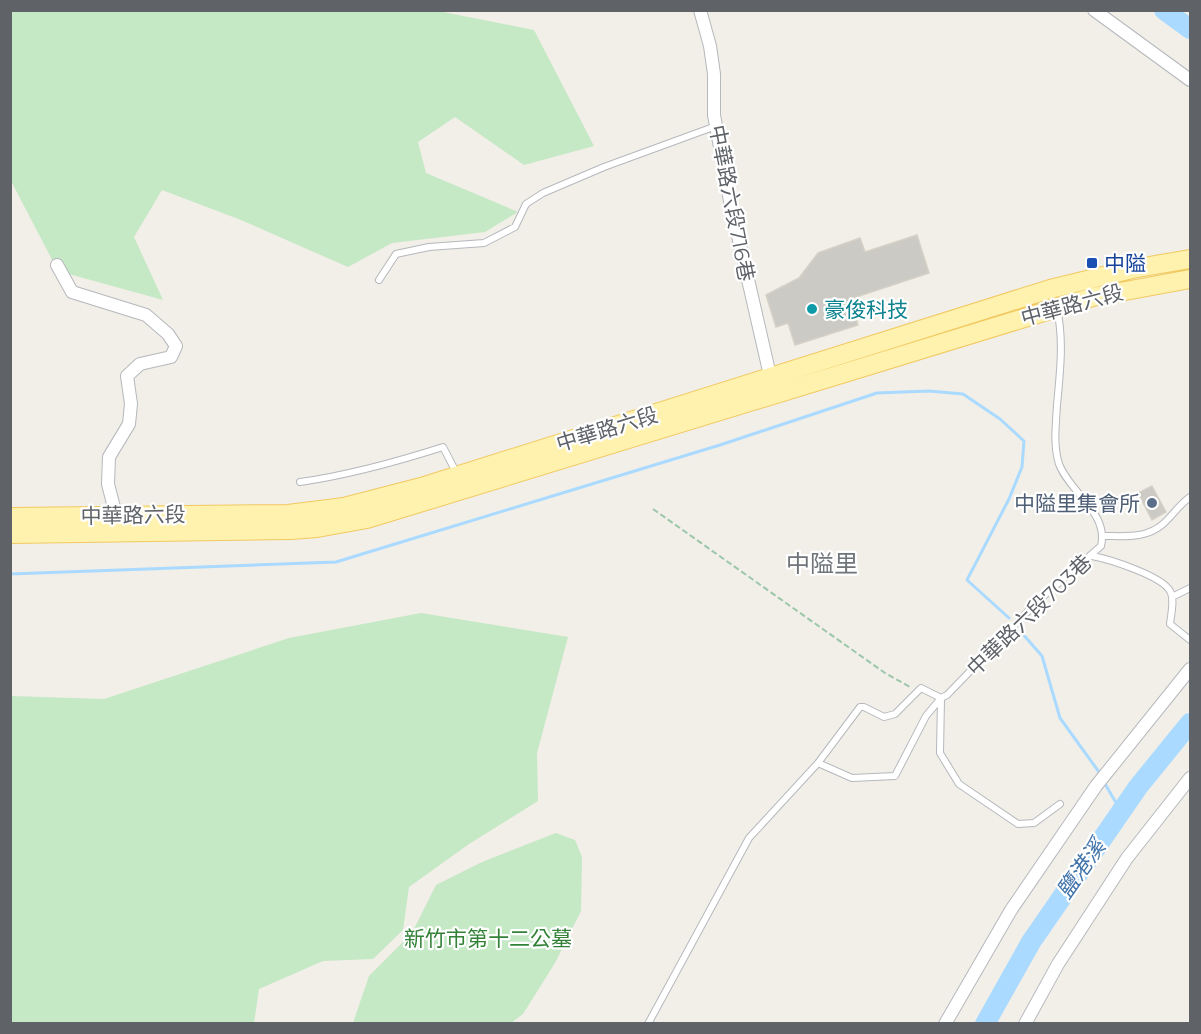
<svg xmlns="http://www.w3.org/2000/svg" width="1201" height="1034" viewBox="0 0 1201 1034" font-family="Montserrat,'Noto Sans TC',sans-serif">
  <style>
    .green { fill: #c5e8c5 }
    .lines { fill: none; stroke-linecap: round; stroke-linejoin: round }
    .stream { stroke: #aadaff; stroke-width: 3 }
    .river { stroke: #aadaff; stroke-width: 20 }
    .building { fill: #cccac5; stroke: #d6d1c6; stroke-width: 1.5 }
    .lane-casing { stroke: #b5b8bc; stroke-width: 8 }
    .street-casing { stroke: #b5b8bc; stroke-width: 14 }
    .primary-casing { stroke: #f2c960; stroke-width: 20 }
    .path { stroke: #9cc7a9; stroke-width: 2; stroke-dasharray: 6 3; stroke-linecap: butt }
    .lane { stroke: #fff; stroke-width: 6 }
    .street { stroke: #fff; stroke-width: 12 }
    .primary { stroke: #fff2af; stroke-width: 18 }
    .transit-dot { fill: #1a4fb4; stroke: #fff; stroke-width: 2 }
    .culture-dot { fill: #0f9aa8; stroke: #fff; stroke-width: 2 }
    .service-dot { fill: #5c6f8a; stroke: #fff; stroke-width: 2 }
    .labels { text-anchor: middle; dominant-baseline: central; stroke-width: 4.5; stroke-linejoin: round; paint-order: stroke }
    .street-label { font-size: 21px; fill: #5f6368; stroke: #fff }
    .transit-label { font-size: 21px; fill: #164399; stroke: #fff; text-anchor: start }
    .culture-label { font-size: 21px; fill: #0d838f; stroke: #fff; text-anchor: start }
    .service-label { font-size: 21px; fill: #4e5e75; stroke: #fff; text-anchor: end }
    .park-label { font-size: 21px; fill: #348238; stroke: #fff }
    .water-label { font-size: 22px; font-style: italic; fill: #4174aa; stroke: #fff }
    .quarter-label { font-size: 24px; fill: #70757a; stroke: #fff }
  </style>
  <rect width="100%" height="100%" fill="#f1efe8"/>
  <path class="green" d="M433,10l101,20 60,116 -70,19 -69,-48 -37,25 8,31 92,39 -33,20 -93,11 -44,24 -107,-47 -79,-30 -28,47 29,63 -105,-29 -47,-90 -1,-170z
    M421,613l147,24 -31,116 1,48 -69,43 -60,43 -6,43 -30,29 -50,2 -64,28 -5,34 -243,-1v-326l93,3 185,-61z
    M556,833l19,7 7,17 -1,54 -26,52 -32,51 -12,9h-158l16,-47 43,-43 24,-48 46,-23z"/>
  <g class="lines">
    <path class="stream" d="M10,574l326,-12 384,-117 157,-52 52,-2 34,3 37,25 24,22 -2,26 -13,32 -42,81 42,38
      M1021,632l21,24 18,62 39,54
      M1105,784l16,27"/>
    <path class="river" d="M1164,10l26,19
      M985,1024l46,-82 107,-155 52,-64"/>
  </g>
  <path class="building" d="M917,235l12,38 -79,26 8,26 -63,20 -7,-22 -12,4 -10,-32 33,-17 19,-25 42,-15 5,14z
    M1152,486l14,26 -14,8 -14,-27z"/>
  <g class="lines">
    <defs>
      <path id="lane" d="M379,280l17,-26 33,-7 55,-4 31,-16 11,-23 17,-11 61,-26 112,-41
        M300,482c50,-7 96,-20 143,-35l13,25
        M1103,536c21,0 43,3 60,-12 10,-9 16,-19 27,-27
        M1092,556c17,3 70,20 78,35 5,8 1,24 0,33l20,16
        M1172,597l18,-9
        M941,698l-1,55 19,31 59,40 16,-1 26,-19
        M818,763l34,15 43,-2 31,-60 15,-18
        M648,1024l101,-186 69,-75 42,-56h4l20,10 11,-3 26,-26 20,10 6,-3 91,-94 63,-55c8,-33 -31,-53 -42,-82 -6,-19 -3,-40 -2,-59 3,-32 7,-65 0,-96"/>
      <path id="street" d="M700,10l10,36 4,28v41l16,86 42,183
        M1094,10l96,70
        M57,265l15,27 74,23 22,19 8,12 -5,11 -31,7 -13,12 4,28 -2,20 -20,33 -1,27 8,31
        M945,1024l66,-114 85,-124 94,-117
        M1025,1024l33,-60 69,-106 63,-80"/>
      <path id="primary" d="M10,517l278,-3 56,-7 77,-20 629,-198 82,-20 58,-10
        M10,534l281,-4 26,-2 50,-9 726,-222 97,-18"/>
    </defs>
    <use href="#lane" class="lane-casing"/>
    <use href="#street" class="street-casing"/>
    <use href="#primary" class="primary-casing"/>
    <path class="path" d="M653,509l232,164 25,14"/>
    <use href="#lane" class="lane"/>
    <use href="#street" class="street"/>
    <use href="#primary" class="primary"/>
  </g>
  <rect class="transit-dot" x="1086" y="257" width="12" height="12" rx="3"/>
  <circle class="culture-dot" cx="812" cy="309" r="6"/>
  <circle class="service-dot" cx="1152" cy="503" r="6"/>
  <g class="labels">
    <g class="street-label">
      <text transform="translate(732 203) rotate(79)">中華路六段716巷</text>
      <text transform="translate(1072 305) rotate(-15)">中華路六段</text>
      <text transform="translate(607 429) rotate(-17)">中華路六段</text>
      <text transform="translate(133 515) rotate(-1)">中華路六段</text>
      <text transform="translate(1029 615) rotate(-44)">中華路六段703巷</text>
    </g>
    <g class="transit-label">
      <text x="1104" y="263">中隘</text>
    </g>
    <g class="culture-label">
      <text x="824" y="309">豪俊科技</text>
    </g>
    <g class="service-label">
      <text x="1140" y="503">中隘里集會所</text>
    </g>
    <g class="park-label">
      <text x="488" y="938">新竹市第十二公墓</text>
    </g>
    <g class="water-label">
      <text transform="translate(1081 869) rotate(-55)">鹽港溪</text>
    </g>
    <g class="quarter-label">
      <text x="822" y="563">中隘里</text>
    </g>
  </g>
  <rect width="1201" height="1034" fill="none" stroke="#5f6368" stroke-width="24"/>
</svg>
